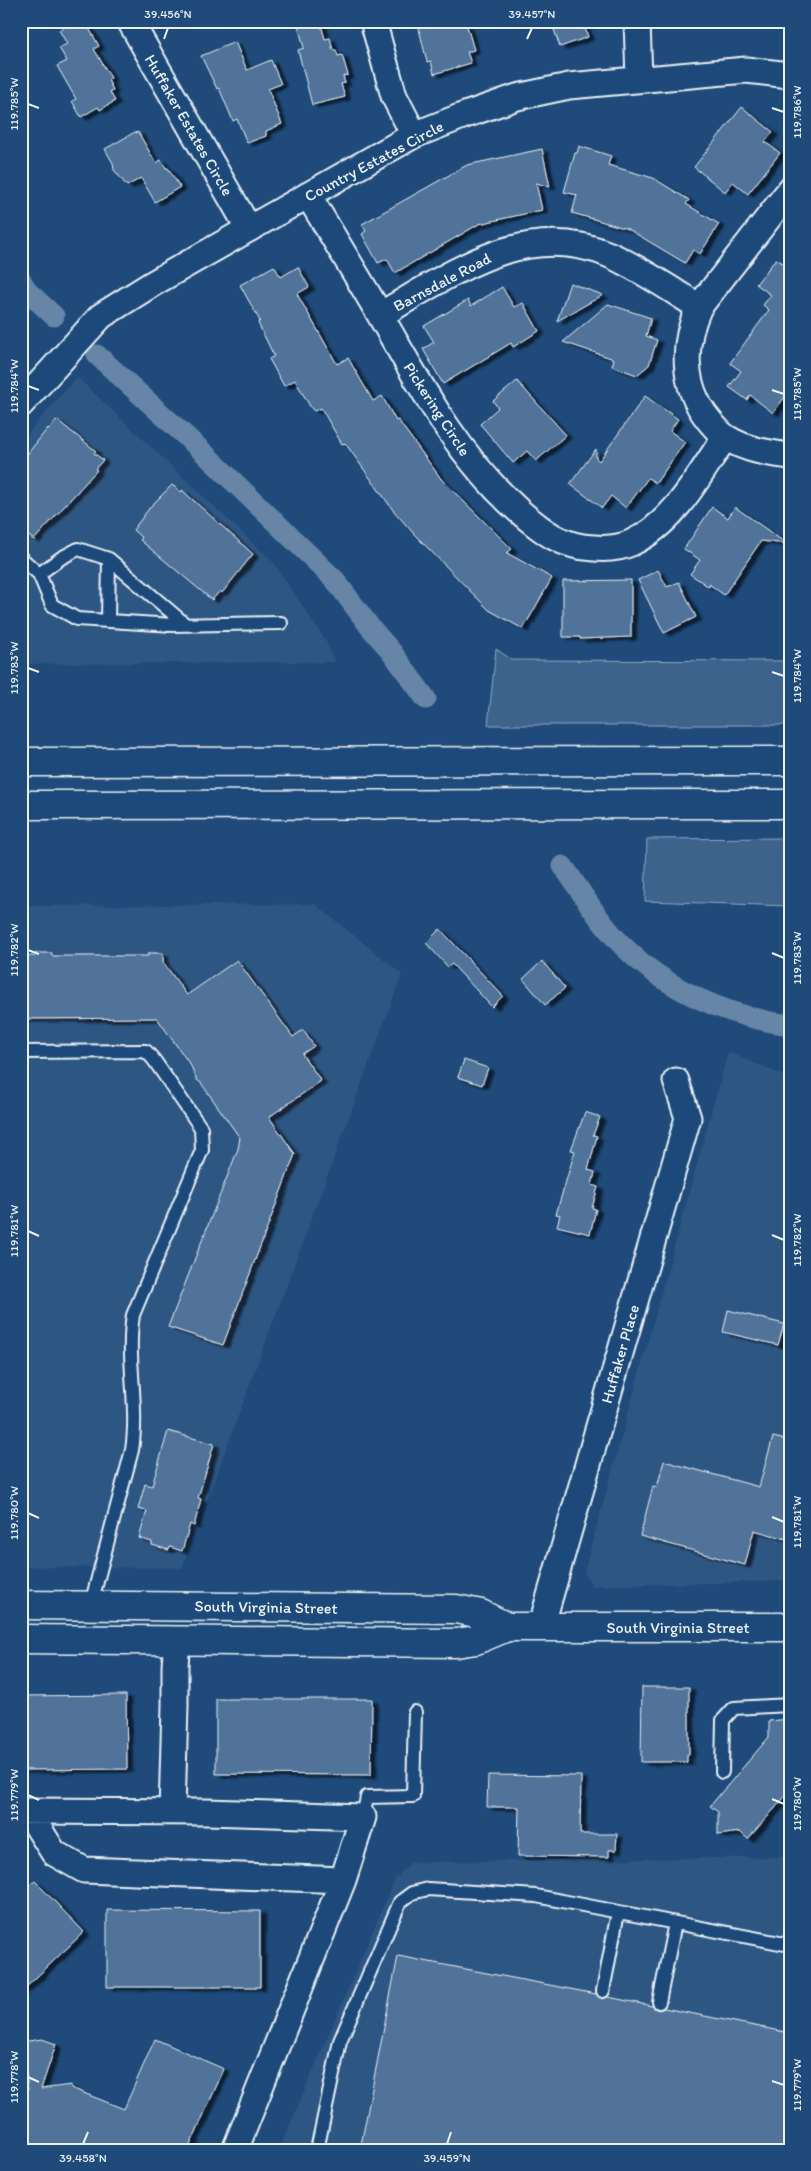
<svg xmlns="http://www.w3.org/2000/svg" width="811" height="2171" viewBox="0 0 811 2171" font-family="Itim,sans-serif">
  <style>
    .built { fill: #2e5683 }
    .green { fill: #3c628c; stroke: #92aac2 }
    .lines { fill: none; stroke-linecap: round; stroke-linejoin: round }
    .canal { stroke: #6685a7; stroke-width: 21 }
    .building { fill: #517399; stroke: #e8f1f8; filter: url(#shadow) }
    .service-casing { stroke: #e8f1f8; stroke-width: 16 }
    .minor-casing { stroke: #e8f1f8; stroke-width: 29 }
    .primary-casing { stroke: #e8f1f8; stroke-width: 31 }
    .motorway-casing { stroke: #e8f1f8; stroke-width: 31 }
    .service { stroke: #1f4a7a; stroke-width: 12 }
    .minor { stroke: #1f4a7a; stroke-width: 25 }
    .primary { stroke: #1f4a7a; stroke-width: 28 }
    .motorway { stroke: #1f4a7a; stroke-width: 28 }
    .ticks { fill: none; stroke: #e8f1f8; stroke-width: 2 }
    .labels { text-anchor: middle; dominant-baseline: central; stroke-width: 5; stroke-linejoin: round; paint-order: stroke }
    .street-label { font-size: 16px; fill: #e8f1f8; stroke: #1f4a7a }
    .neatline { fill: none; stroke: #e8f1f8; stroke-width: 2 }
    .ticks-label { font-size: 12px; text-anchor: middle; fill: #e8f1f8 }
  </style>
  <defs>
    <filter id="shadow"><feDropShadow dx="5.5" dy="3" stdDeviation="1" flood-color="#0009"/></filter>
  </defs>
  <rect width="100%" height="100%" fill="#1f4a7a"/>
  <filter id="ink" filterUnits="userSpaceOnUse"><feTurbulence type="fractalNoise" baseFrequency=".02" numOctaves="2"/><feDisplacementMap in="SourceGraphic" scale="10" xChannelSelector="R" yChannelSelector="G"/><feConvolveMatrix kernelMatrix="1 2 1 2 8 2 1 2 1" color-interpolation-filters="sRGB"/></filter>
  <g filter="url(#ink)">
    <path class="built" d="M77,377l196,185 53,79 9,21 -314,2v-223z
      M315,904l87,70 -220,594 -161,-1v-661z
      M728,1052l62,26v503l-198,5 -8,-14z
      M790,1857v293h-511l116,-271 16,-17z"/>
    <path class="green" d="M496,649l16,11 278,1v64h-302z
      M790,838v68l-145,-5 2,-62z"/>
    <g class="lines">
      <path class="canal" d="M21,280l6,11 27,25
        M97,355l106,97 132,128 35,47 21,24 35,48
        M563,866c19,27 37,57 60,80 44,44 105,71 167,79"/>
    </g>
    <path class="building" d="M75,21h10l14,25 -5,3 17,29 -3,2 5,10 -3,2 5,9 -15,9 -2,-3 -17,10 -9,-16 4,-2 -19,-33 10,-5 -8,-13 8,-4 -8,-14z
      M297,21h23l5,18 5,-1 3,12h3l2,6 4,-1 6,20 -5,1 2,7 -4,1 4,13 -33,8 -14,-55 6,-2z
      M417,21h41l9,5 7,24 -7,2 4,11 -37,11 -3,-13 -4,1z
      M551,21h32l5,16 -28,10z
      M235,42l12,28 24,-10 10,24 -13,5 14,35 -16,7v5l-19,7 -10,-24 -4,2 -14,-33 -2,1 -16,-33z
      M742,107l31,25 -8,10 15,11 -32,41 -15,-12 -8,10 -31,-25z
      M135,132l1,1 2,-1 18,31 5,-3 5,8h2l12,19 -25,15 -14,-24 -14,8 -13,-16 -1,-7 -8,-14z
      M579,146l32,10 -3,9 45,13 36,22 -3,4 33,20 -19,30 -7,-4 -8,13 -57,-34 -56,-16 5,-18 -13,-3 11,-39h2z
      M542,149l8,38 -14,-4 6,27 -63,14 -84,49 -8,-14 -9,4 -16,-29 4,-3 -4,-7 105,-59z
      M776,259l14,8v123l-17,23 -23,-18 -3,5 -18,-13 12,-16 -11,-8 39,-53 -6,-5 8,-10 -15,-11z
      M274,266l7,11 17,-10 11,20 -12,7 40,70 11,-6 25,43 9,-5 14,25 2,-1 44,60 70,69 -5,4 45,25 -29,51 -34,-19 -75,-76 -21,-24 -48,-67 -3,1 -21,-36 -7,3 -3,-3 -16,-28 -11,6 -15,-27 5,-3 -16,-33 2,-2 -20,-36z
      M570,283l33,12 -46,26z
      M502,287l12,20 9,-4 16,28 -26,16 -2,-4 -68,41 -20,-35 11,-7 -10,-16 44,-26 3,6z
      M608,304l43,14 -5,18 11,4 -8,25 -12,10 -25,-9 2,-7 -51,-17z
      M517,381l49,54 -30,26 -9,-10 -14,12 -33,-39 18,-16 -5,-7z
      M645,396l33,23 -8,12 15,11 -29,41 -8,-5 -22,30 -15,-12 -9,12 -32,-24 26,-35v9l3,3z
      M57,420l39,31 -2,2 9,7 -8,9 2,1 -63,70 -13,-10v-68l27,-34 1,1z
      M172,485l9,7 1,-2 71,64 -31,39 -2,-2 -8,9 -72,-60 2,-2 -9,-8 18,-24z
      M712,507l16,11 7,-11 52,37 -26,-3 -37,54 -15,-11v3l-19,-13 10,-14 -16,-11z
      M658,570l9,17 12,-5 17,35 -32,16 -26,-53z
      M631,580v57l-51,2v-2h-17v-56z
      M440,929l63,67 -11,11 -40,-43 -4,3 -22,-24z
      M36,953h16v3h96v-3h15v9l24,33 50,-35 56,77 10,-7 11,16 -12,8 19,27 -52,36 26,37 -72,191 -55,-18 70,-178 2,-11 -39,-55 -4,-3 -6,-14 -34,-48 -136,1v-63h15z
      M542,961l23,27 -20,17 -22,-26z
      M464,1060l24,8 -6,17 -24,-8z
      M585,1112l15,5 -7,18 4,1 -9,34 7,2 -3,13 6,2 -6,21 4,1 -6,25 -33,-8 3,-11 -4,-1 19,-63 -4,-1z
      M728,1310l56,14 -6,21 -55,-13z
      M168,1431l46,13 -16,54 3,1 -7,27 -4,-2 -8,27 -12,-4 -1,3 -17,-5v-3l-13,-4 8,-27 -9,-2 7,-25 7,2z
      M773,1437l17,4v99l-36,-10 -9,35 -105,-29 13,-50 4,1 7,-26 95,26z
      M642,1687h47v68h-2v7h-46z
      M126,1695l1,74 -106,1v-74z
      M216,1699h156l-1,76 -155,-1z
      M790,1719v72l-42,48 -8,-7 -22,3v-23l-8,-6 59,-69v-16z
      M488,1775l93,1 -1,58h37l-1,16h-7v7l-91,-1 1,-49h-32z
      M35,1881l49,51 -63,60v-98z
      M107,1910l153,1v76h-153z
      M398,1956l198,38 6,5 6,-2 44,9 6,4 6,-2 126,25v101l-3,16h-427z
      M42,2039l14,5 -15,45 30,-4v3l53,21 31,-70 69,30 -36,81h-167v-59l7,-1 -6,-48z"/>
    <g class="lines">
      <defs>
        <path id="service" d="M21,558l18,16 13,31 25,14 96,6 108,-2
          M39,574l22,-16 17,-9 31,10 76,65
          M108,621l1,-62
          M21,1052l125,-1 8,9 47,68 1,22 -69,165c-7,45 6,90 -1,135l-41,154
          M722,1772l1,-52 11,-12 56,-3
          M363,1817l4,-20 46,-1 2,-84
          M603,1991l15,-79
          M659,2002l16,-79
          M317,2150l23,-109 60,-139 12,-9 16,-4 108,7 254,49"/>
        <path id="minor" d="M130,21l119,208
          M373,21l21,75 20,39
          M637,21l2,58
          M790,190l-91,117c-17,37 -17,79 9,112 6,7 12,15 19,19 19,12 41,15 63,18
          M308,195c24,40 48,79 72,120 40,70 77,141 139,196 23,20 43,36 75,37 12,1 26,0 37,-5 44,-20 68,-68 94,-106
          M380,315c70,-40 145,-97 230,-60 31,14 60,34 89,52
          M21,404l80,-88 51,-32 262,-149 51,-20 52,-18 52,-11 177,-16 44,5
          M541,1627l147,-509 -12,-37
          M21,1811l186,1 156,5 -20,63 -108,270
          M31,1811l6,15 17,27 30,17 259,10
          M172,1812l3,-106v-40l2,-26"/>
        <path id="primary" d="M21,1605l435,4 25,5 26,13h283
          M21,1639l435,4 20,-3 31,-13"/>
        <path id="motorway" d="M21,762l769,-1
          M21,805l769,-1"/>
      </defs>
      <use href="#service" class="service-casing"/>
      <use href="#minor" class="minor-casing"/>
      <use href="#primary" class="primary-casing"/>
      <use href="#motorway" class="motorway-casing"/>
      <use href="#service" class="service"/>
      <use href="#minor" class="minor"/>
      <use href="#primary" class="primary"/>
      <use href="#motorway" class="motorway"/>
    </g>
  </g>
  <path class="ticks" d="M164,39l4,-11M527,39l5,-11M28,104l11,4M772,108l12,4M28,386l11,4M772,390l12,4M28,668l11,4M772,672l12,4M28,950l11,4M772,953l12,5M28,1231l11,5M772,1235l12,5M28,1513l11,5M772,1517l12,5M28,1795l11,5M772,1799l12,5M28,2077l11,5M772,2081l12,4M83,2144l5,-12M447,2144l4,-12"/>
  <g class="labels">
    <g class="street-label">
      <text transform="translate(189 125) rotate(60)">Huffaker Estates Circle</text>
      <text transform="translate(374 161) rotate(-28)">Country Estates Circle</text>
      <text transform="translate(442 282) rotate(-28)">Barnsdale Road</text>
      <text transform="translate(437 409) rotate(57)">Pickering Circle</text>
      <text transform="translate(620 1354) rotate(-74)">Huffaker Place</text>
      <text transform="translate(266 1607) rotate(1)">South Virginia Street</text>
      <text x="678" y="1627">South Virginia Street</text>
    </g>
  </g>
  <rect width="811" height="2171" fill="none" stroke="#1f4a7a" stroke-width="55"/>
  <rect x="28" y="28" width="756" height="2116" class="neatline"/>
  <g class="ticks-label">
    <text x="168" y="18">39.456°N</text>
    <text x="532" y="18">39.457°N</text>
    <text transform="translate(14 104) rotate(-90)" y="4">119.785°W</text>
    <text transform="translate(797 112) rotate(-90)" y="4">119.786°W</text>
    <text transform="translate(14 386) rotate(-90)" y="4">119.784°W</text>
    <text transform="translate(797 394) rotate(-90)" y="4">119.785°W</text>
    <text transform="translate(14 668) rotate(-90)" y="4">119.783°W</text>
    <text transform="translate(797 676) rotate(-90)" y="4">119.784°W</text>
    <text transform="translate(14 950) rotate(-90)" y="4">119.782°W</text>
    <text transform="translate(797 958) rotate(-90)" y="4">119.783°W</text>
    <text transform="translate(14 1231) rotate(-90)" y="4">119.781°W</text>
    <text transform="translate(797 1240) rotate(-90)" y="4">119.782°W</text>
    <text transform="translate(14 1513) rotate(-90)" y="4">119.780°W</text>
    <text transform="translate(797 1522) rotate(-90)" y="4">119.781°W</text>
    <text transform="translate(14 1795) rotate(-90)" y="4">119.779°W</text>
    <text transform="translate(797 1804) rotate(-90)" y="4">119.780°W</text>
    <text transform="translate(14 2077) rotate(-90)" y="4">119.778°W</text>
    <text transform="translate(797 2085) rotate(-90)" y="4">119.779°W</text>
    <text x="83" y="2162">39.458°N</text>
    <text x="447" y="2162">39.459°N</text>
  </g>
</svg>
